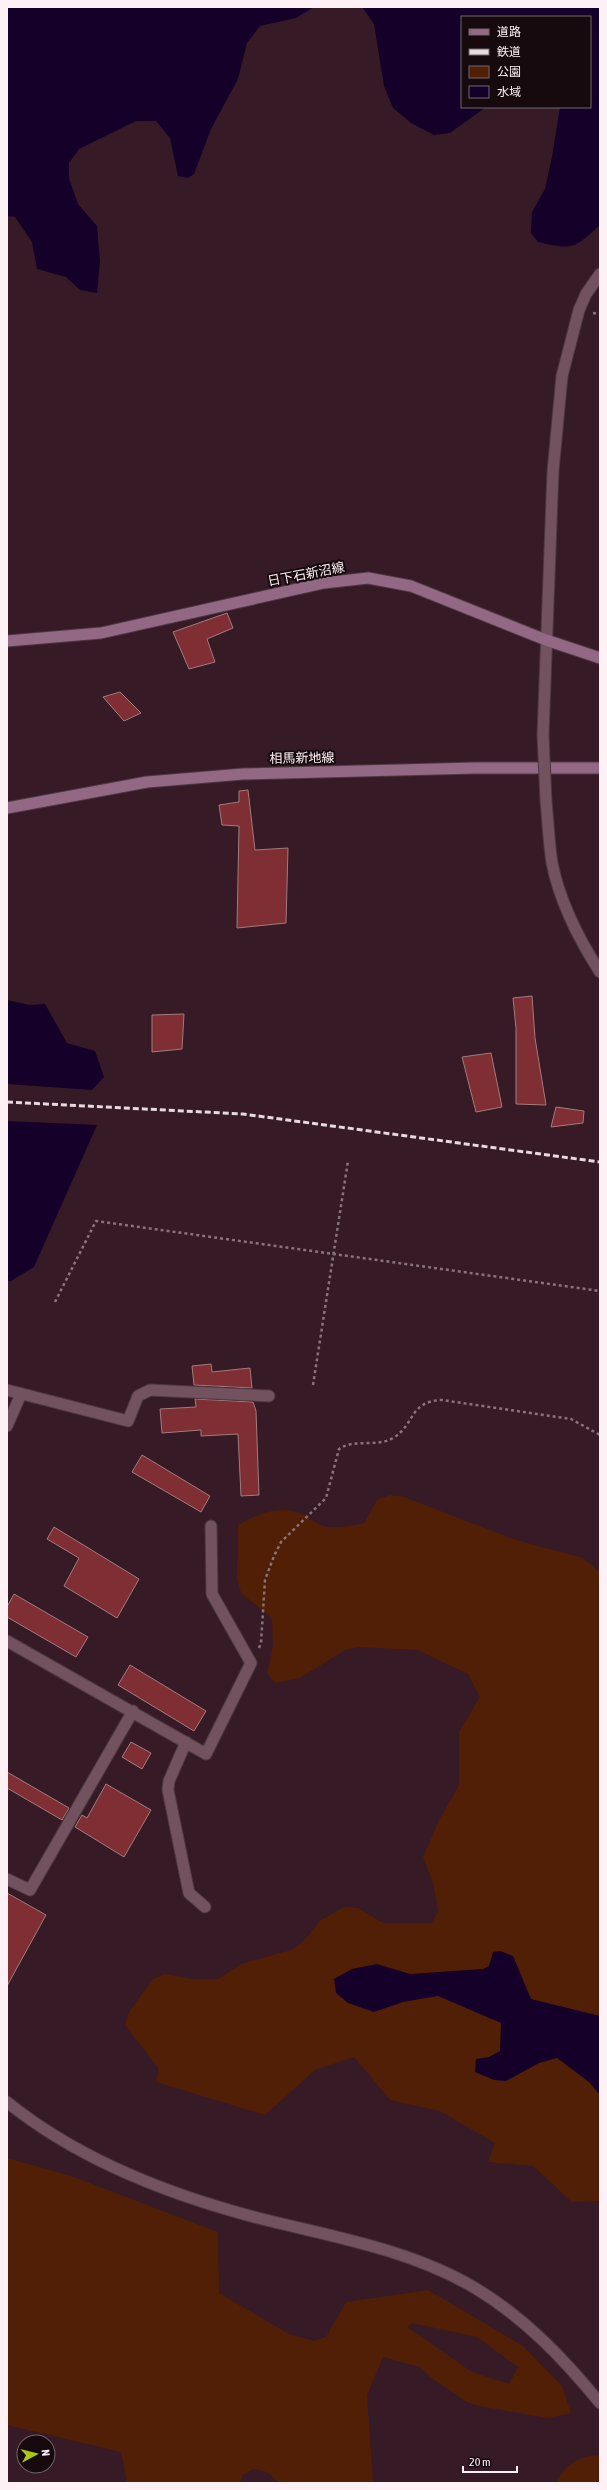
<svg xmlns="http://www.w3.org/2000/svg" width="607" height="2490" viewBox="0 0 607 2490" font-family="'Asap Condensed','Noto Sans JP',sans-serif">
  <style>
    .green { fill: #511f06; fill-rule: evenodd }
    .water { fill: #150029 }
    .building { fill: #7f2e34; stroke: #a27c7c }
    .lines { fill: none; stroke-linecap: round; stroke-linejoin: round }
    .minor-casing { stroke: #4e3842; stroke-width: 13 }
    .tertiary-casing { stroke: #4e3842; stroke-width: 13 }
    .secondary-casing { stroke: #4e3842; stroke-width: 13 }
    .path { stroke: #88737c; stroke-width: 2.5; stroke-dasharray: 3 3; stroke-linecap: butt }
    .minor { stroke: #73525f; stroke-width: 11 }
    .tertiary { stroke: #73525f; stroke-width: 11 }
    .secondary { stroke: #936884; stroke-width: 11 }
    .rail { stroke: #e7d9de; stroke-width: 3; stroke-dasharray: 6 3; stroke-linecap: butt }
    .minor-bridge-casing { stroke: #4e3842; stroke-width: 13; stroke-linecap: butt }
    .minor-bridge { stroke: #73525f; stroke-width: 11 }
    .labels { text-anchor: middle; dominant-baseline: central; stroke-width: 4; stroke-linejoin: round; paint-order: stroke }
    .street-label { font-size: 13px; fill: #fdf1f5; stroke: #160a0f }
  </style>
  <rect width="100%" height="100%" fill="#361a26"/>
  <path class="green" d="M390,1495l14,2 112,43 67,18 17,14v629l-28,1 -39,-36 -45,-4 7,-19 -55,-32 -50,-11 -36,-43 -39,13 -50,45 -109,-33 3,-13 -34,-44 4,-13 24,-33 12,-5 27,5h26l23,-15 50,-14 11,-7 19,-23 23,-13 14,1 25,15h49l6,-12 -5,-28 -10,-26 16,-37 20,-35v-53l21,-35 -12,-23 -50,-24 -60,-3 -13,3 -45,28 -24,5 -9,-9 6,-28 -1,-28 -31,-25 -4,-14 1,-54c19,-11 42,-21 64,-11 8,4 17,12 25,13 12,1 25,-1 37,-4l13,-23z
    M7,2158l64,18 147,56 1,61 70,41 25,7 12,-4 20,-35 82,-12 95,56 39,40 9,27 -23,5 -69,-12 -12,-4 -38,-26 -9,-9 -37,-10 -16,38 6,88h-94l-12,-11 -13,-3 -11,6 -3,8h-113l-6,-31 -114,-27zM412,2323l65,14 41,30 -9,17 -37,-12 -65,-45z
    M600,2455v28h-44c9,-19 23,-27 44,-28z"/>
  <path class="water" d="M7,7h307l-18,11 -36,8 -13,17 -9,36 -27,50 -17,45 -6,4 -10,-2 -8,-38 -14,-17h-20l-57,28 -10,14v15l9,26 19,22 3,35 -3,32 -17,-3 -14,-13 -29,-8 -5,-27 -17,-25 -8,-1z
    M362,7h238v218c-26,24 -27,25 -62,17l-7,-9 1,-21 13,-23 7,-32 8,-50h30v-90h-128v90h24l-36,26 -16,2 -23,-12 -18,-15 -9,-22 -10,-62z
    M7,1000l23,5 15,-1 22,39 28,8 9,26 -12,13 -85,-6z
    M7,1121l90,4 -63,142 -23,14h-4z
    M500,1951l13,5 18,43 69,17v79l-11,-13 -32,-24 -18,5 -33,18 -12,-1 -19,-8 1,-13 13,-2 11,-6 1,-28 -63,-27 -35,6 -29,10 -26,-9 -12,-10 -2,-14 18,-10 25,-5 33,10 73,-5 6,-3 4,-14z"/>
  <path class="building" d="M227,613l6,15 -26,11 8,23 -26,7 -16,-37z
    M120,692l21,21 -17,8 -21,-24z
    M248,790l7,60 33,-2 -2,75 -49,5 2,-102 -17,-1 -3,-20 20,-3v-11z
    M532,996l3,42 11,67 -30,-1v-76l-3,-30z
    M184,1014l-2,35 -30,3v-37z
    M491,1053l11,54 -26,5 -14,-55z
    M556,1107l28,4 -1,12 -32,4z
    M211,1364l1,8 38,-4 2,20 -58,-3 -2,-19z
    M195,1399l58,3 3,9 3,84 -18,1 -3,-62 -37,2v-6l-39,3 -2,-24 36,-2z
    M142,1455l68,41 -9,16 -69,-40z
    M54,1527l85,52 -22,39 -53,-32 15,-28 -32,-19z
    M14,1594l74,43 -12,20 -69,-40v-10z
    M130,1665l76,46 -12,20 -76,-46z
    M131,1742l20,11 -9,16 -20,-12z
    M7,1772l62,36 -7,12 -55,-32z
    M106,1784l45,26 -27,47 -49,-30 7,-12 5,3z
    M7,1893l39,22 -39,71z"/>
  <g class="lines">
    <defs>
      <path id="minor" d="M543,735l10,-264 9,-95 17,-66 7,-16 14,-20
        M546,801c2,21 3,42 6,62 8,40 26,75 48,109
        M7,1390l121,31 10,-25 12,-6 119,6
        M7,1426l14,-32
        M7,1641l199,113 45,-91 -39,-69 -1,-68
        M186,1742l-17,39 -1,9 21,103 16,14
        M7,1879l23,11 103,-179"/>
      <path id="tertiary" d="M7,2102c73,59 165,94 255,117 72,18 149,31 213,69 50,30 89,71 125,115"/>
      <path id="secondary" d="M7,641l94,-8 223,-50 44,-5 43,8 135,54 54,18
        M7,808l140,-26 96,-8 232,-6h125"/>
    </defs>
    <use href="#minor" class="minor-casing"/>
    <use href="#tertiary" class="tertiary-casing"/>
    <use href="#secondary" class="secondary-casing"/>
    <path class="path" d="M593,313l7,1
      M55,1302l41,-81 504,70
      M313,1385l35,-224
      M259,1648l2,-5 4,-63 9,-24 7,-14 45,-44 13,-49c16,-11 37,-1 54,-11 22,-13 16,-37 49,-38l129,19 29,16"/>
    <use href="#minor" class="minor"/>
    <use href="#tertiary" class="tertiary"/>
    <use href="#secondary" class="secondary"/>
    <path class="rail" d="M7,1102l236,12 357,48"/>
    <defs>
      <path id="minor-bridge" d="M543,735l3,66"/>
    </defs>
    <use href="#minor-bridge" class="minor-bridge-casing"/>
    <use href="#minor-bridge" class="minor-bridge"/>
  </g>
  <g class="labels">
    <g class="street-label">
      <text transform="translate(306 574) rotate(-11)">日下石新沼線</text>
      <text transform="translate(302 758) rotate(-1)">相馬新地線</text>
    </g>
  </g>
  <rect width="607" height="2490" fill="none" stroke="#fdf1f5" stroke-width="16"/>
  <rect x="461" y="16" width="130" height="92" fill="#160a0f" stroke="#72666b"/>
  <rect x="469" y="29" width="20" height="6" fill="#936884" stroke="#72666b"/>
  <text x="497" y="36" font-size="12" fill="#fdf1f5">道路</text>
  <rect x="469" y="49" width="20" height="6" fill="#e7d9de" stroke="#72666b"/>
  <text x="497" y="56" font-size="12" fill="#fdf1f5">鉄道</text>
  <rect x="469" y="66" width="20" height="12" fill="#511f06" stroke="#72666b"/>
  <text x="497" y="76" font-size="12" fill="#fdf1f5">公園</text>
  <rect x="469" y="86" width="20" height="12" fill="#150029" stroke="#72666b"/>
  <text x="497" y="96" font-size="12" fill="#fdf1f5">水域</text>
  <g transform="translate(36 2454) rotate(83)"><circle r="19" fill="#160a0f" stroke="#72666b"/>
  <path d="M0-3L7 15L0 10L-7 15Z" fill="#acc613"/>
  <text y="-6" font-size="11" font-weight="bold" text-anchor="middle" fill="#fdf1f5">N</text>
  </g>
  <path d="M463 2466v6h54v-6" fill="none" stroke="#fdf1f5" stroke-width="2"/>
  <text x="469" y="2466" font-size="12" fill="#fdf1f5" stroke="#160a0f" stroke-width="3" paint-order="stroke">20 m</text>
</svg>
